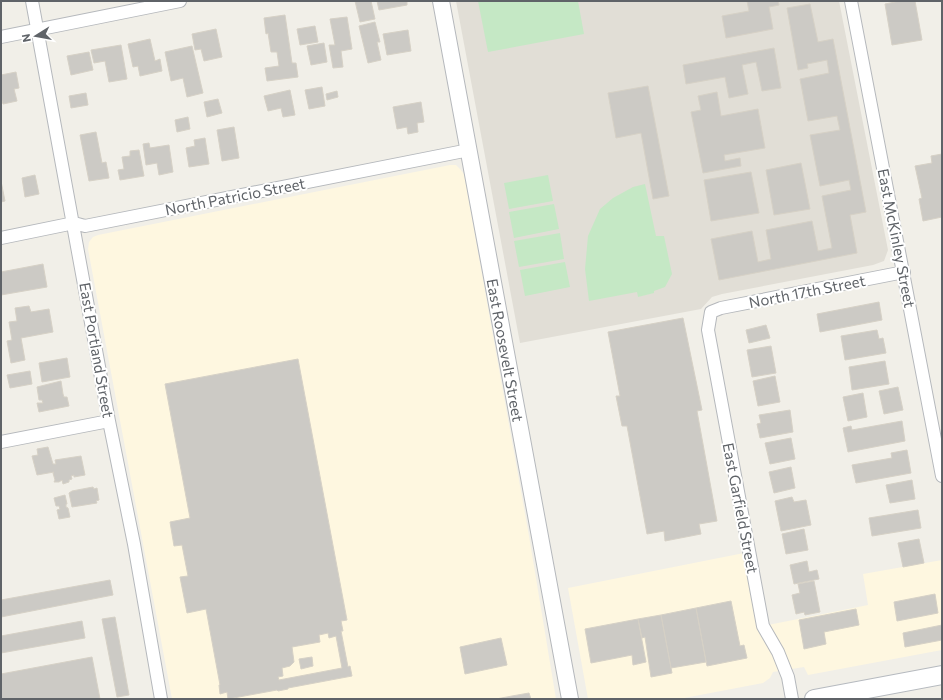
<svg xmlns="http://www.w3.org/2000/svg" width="943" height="700" viewBox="0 0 943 700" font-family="Commissioner,sans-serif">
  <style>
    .commercial { fill: #fef7e0 }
    .education { fill: #e1ded6 }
    .green { fill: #c5e8c5 }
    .building { fill: #cccac5; stroke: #d6d1c6; fill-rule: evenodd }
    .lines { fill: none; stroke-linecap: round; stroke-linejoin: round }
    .minor-casing { stroke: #b5b8bc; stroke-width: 14 }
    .tertiary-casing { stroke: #b5b8bc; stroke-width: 18 }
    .secondary-casing { stroke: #b6babf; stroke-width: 20 }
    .minor { stroke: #fff; stroke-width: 12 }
    .tertiary { stroke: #fff; stroke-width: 16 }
    .secondary { stroke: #fff; stroke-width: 18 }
    .labels { text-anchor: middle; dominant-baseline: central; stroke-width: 4; stroke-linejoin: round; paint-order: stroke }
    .street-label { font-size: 15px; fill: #5f6368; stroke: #fff }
  </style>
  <rect width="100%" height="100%" fill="#f1efe8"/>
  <path class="commercial" d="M450,165h6l4,4 4,5 65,362 27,163h-384l-84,-450 1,-7 4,-5 5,-2z
    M749,552l14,74 105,-21 -5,-31 79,-14v90l-134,25 -4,-8 -31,5 -3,6 -7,5 -84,16h-91l-20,-111z"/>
  <path class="education" d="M456,1h383l49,249 -4,11 -11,4 -151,29 -10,3 -11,12 -181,34z"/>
  <path class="green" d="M478,1h100l6,33 -96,18z
    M548,175l5,26 -44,8 -5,-26z
    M645,184l11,52h8l8,38 -7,13 -11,4v2l-16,4 -1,-5 -48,9 -4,-32 3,-33 12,-27 13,-11 20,-11z
    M554,204l5,25 -45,9 -5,-26z
    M560,233l4,26 -45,8 -5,-26z
    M565,262l5,25 -45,9 -5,-26z"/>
  <path class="building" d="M355,1h16l4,18 -15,3z
    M377,1h30v4l-28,5z
    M747,1h31l1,4 -10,2 4,22 -47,9 -4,-22 27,-5z
    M900,1h15l7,39 -30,5 -7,-41z
    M810,4l8,38 15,-3 33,173 -16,3 7,38 -138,27 -8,-41 41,-8 6,31 13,-3 -5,-29 46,-9 6,30 14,-3 -10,-52 29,-6 -2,-10 -29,6 -10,-51 30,-5 -3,-14 -29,5 -8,-42 29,-6 -2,-13 -20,4 1,4 -10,2 -11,-62z
    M285,15l7,48h4l2,14 -31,4 -2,-13 14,-2 -2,-14h-6l-3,-19 -2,1 -2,-16z
    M347,17l5,32 -11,2 2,16 -10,1 -4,-23h6l-5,-26z
    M375,22l5,20h-3l4,18 -13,3 -9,-37z
    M315,26l3,16 -18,3 -3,-16z
    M216,29l6,28 -18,4 -3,-12 -6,1 -3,-16z
    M408,30l3,21 -24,4 -4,-21z
    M150,39l5,22 5,-2 2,12 -22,5 -2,-10 -5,1 -5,-23z
    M324,43l3,19 -16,3 -4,-19z
    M121,45l6,34 -18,3 -4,-21 -11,2 -3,-13z
    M192,46l11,47 -16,4 -4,-19 -12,3 -6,-29z
    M774,48l7,40 -19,3 -6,-29 -14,3 6,29 -19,4 -4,-21 -39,7 -3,-19z
    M89,52l4,18 -22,5 -4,-19z
    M16,72l3,16 -5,1 3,12 -14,3 -2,-7v-22z
    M648,86l21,110 -16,3 -12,-66 -25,5 -8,-45z
    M322,87l3,19 -16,3 -4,-19z
    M290,90l5,25 -12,2 -2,-9 -13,3 -4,-15z
    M337,91l1,6 -11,3 -1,-6z
    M717,92l4,24 37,-7 7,39 -41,7 1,6 15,-3 1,8 -38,7 -12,-61 10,-2 -3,-14z
    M86,93l2,12 -17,3 -2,-12z
    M218,99l4,14 -15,4 -3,-15z
    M421,102l3,20 -7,1 1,9 -10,2 -1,-7 -10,2 -4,-22z
    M188,117l2,12 -13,3 -2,-12z
    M234,127l5,31 -17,3 -5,-31z
    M96,132l6,31 4,-1 3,16 -20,3 -9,-46z
    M205,138l4,26 -20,3 -3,-19 9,-2 -1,-6z
    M149,143l1,5 19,-3 4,27 -14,3 -2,-12 -11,2 -3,-21z
    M139,150l5,26 -24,4 -2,-10 6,-1 -2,-12 8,-1v-5z
    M942,154v63l-19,4 -4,-22 3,-1 -7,-32 17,-3 -1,-7z
    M801,163l9,46 -36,6 -8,-45z
    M751,172l8,41 -48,8 -7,-41z
    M35,175l4,19 -14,3 -3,-19z
    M1,181l4,20 -4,1z
    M43,264l4,23 -46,8v-23z
    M879,302l3,18 -62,12 -3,-18z
    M29,306l2,6 18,-3 4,23 -32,6 4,22 -14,3 -4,-22 5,-1 -3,-18 8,-1 -2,-13z
    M683,318l19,92 -5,1 20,110 -18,3 2,10 -36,7 -1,-10 -17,3 -20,-108h-5l-6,-30h4l-12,-64z
    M766,325l4,13 -21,5 -3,-13z
    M877,330l2,9 4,-1 3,15 -41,7 -4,-24z
    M771,346l5,27 -24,4 -5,-27z
    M67,358l3,19 -28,5 -3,-19z
    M298,359l49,261 -6,1 2,10h-2l7,36 2,-1 2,10 -64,12v1l-10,2 -1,-1 -49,9 -1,-7 -7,2 -1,-9h1l-14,-76 -19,4 -7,-36 8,-1 -6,-31 -8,1 -4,-24 20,-4 -25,-134zM328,633l1,5 7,-2 6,32 -63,12 -1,-3 5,-1 -1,-8 8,-2 4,-4 -2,-15 28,-5 -1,-7z
    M885,361l4,23 -37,6 -3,-23z
    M30,371l2,13 -22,4 -3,-13z
    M775,376l5,26 -22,4 -5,-25z
    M61,381l2,13 1,3h3l2,9 -30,6 -2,-9h6l-1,-3h-3l-2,-13z
    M898,387l5,23 -19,4 -5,-23z
    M863,393l4,24 -19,4 -5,-24z
    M790,410l3,22 -33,6 -3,-14 4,-1 -2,-8z
    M902,421l3,20 -57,11 -5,-24 8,-2 1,4z
    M791,438l4,21 -25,5 -5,-21z
    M48,447l5,17h3l-1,-4 26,-4 4,19 -11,2v-2l-3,1 1,3 -3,1v2l-6,2 -1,-4 -3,2h-5l1,-2 -2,-7 1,-1 -17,3 -5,-19 6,-1 -1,-6z
    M907,450l4,23 -55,10 -4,-18 40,-7 -1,-5z
    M791,467l4,21 -21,5 -5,-21z
    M912,480l3,19 -25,4 -4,-18z
    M93,487l1,2 3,-1 2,12 -3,1 1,2 -25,4 -3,-14 3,-2z
    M65,495l2,9h-1v3l2,1 2,9 -11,2 -2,-9 3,-1 -1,-3h-3l-2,-8z
    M792,497l2,5 12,-2 5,25 -30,6 -6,-30z
    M918,510l3,18 -49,8 -3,-18z
    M804,529l4,21 -22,4 -4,-20z
    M919,539l5,24 -21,4 -5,-24z
    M807,561l2,11 8,-2 2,9 -25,5 -4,-19z
    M110,580l3,15 -112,22v-17z
    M814,581l6,31 -15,3 -1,-3 -8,2 -4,-19 8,-2 -2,-9z
    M935,594l3,19 -41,8 -3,-19z
    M731,601l9,45 4,-1 3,13 -40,8 -11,-58z
    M696,608l10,54 -35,6 -10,-53z
    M856,609l3,16 -35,7 2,12 -22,5 -5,-29z
    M661,615l11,58 -21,4 -6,-40 -3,1 -4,-19z
    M115,617l14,78 -12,2 -15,-78z
    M638,619l8,43 -13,3 -1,-10 -41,8 -6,-34z
    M82,621l3,17 -84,15v-17z
    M942,625v15l-37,7 -2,-14z
    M501,638l6,27 -42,9 -5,-27z
    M92,657l8,42h-99v-25z
    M312,657l1,9 -12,3 -2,-10z
    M529,693l2,6h-35l16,-3z"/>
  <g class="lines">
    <defs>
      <path id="minor" d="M32,1l77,420 25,123 27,155
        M851,1l91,475
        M1,37l179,-36
        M1,238l73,-15 11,3 384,-76
        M1,442l108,-21
        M792,699l-4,-22 -10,-25 -15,-26 -55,-296 3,-18 10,-4 183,-36"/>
      <g id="tertiary">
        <path id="s1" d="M441,1l129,698"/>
      </g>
      <path id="secondary" d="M814,699l128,-24"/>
    </defs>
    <use href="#minor" class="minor-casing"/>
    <use href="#tertiary" class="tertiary-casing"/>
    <use href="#secondary" class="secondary-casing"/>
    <use href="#minor" class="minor"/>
    <use href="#tertiary" class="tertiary"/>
    <use href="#secondary" class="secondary"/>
  </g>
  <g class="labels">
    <g class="street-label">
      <text transform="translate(235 196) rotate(-11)">North Patricio Street</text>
      <text transform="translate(897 238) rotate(79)">East McKinley Street</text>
      <text transform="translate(807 291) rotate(-11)">North 17th Street</text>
      <text transform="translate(97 350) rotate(80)">East Portland Street</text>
      <text stroke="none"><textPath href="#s1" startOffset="355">East Roosevelt Street</textPath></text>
      <text transform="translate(741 508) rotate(79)">East Garfield Street</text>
    </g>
  </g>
  <rect width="943" height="700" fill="none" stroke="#5f6368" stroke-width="4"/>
  <g transform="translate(36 36) rotate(259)" stroke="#ffffff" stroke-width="3" paint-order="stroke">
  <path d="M0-3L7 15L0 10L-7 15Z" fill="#5f6368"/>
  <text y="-6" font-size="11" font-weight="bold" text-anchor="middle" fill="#5f6368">N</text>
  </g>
</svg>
